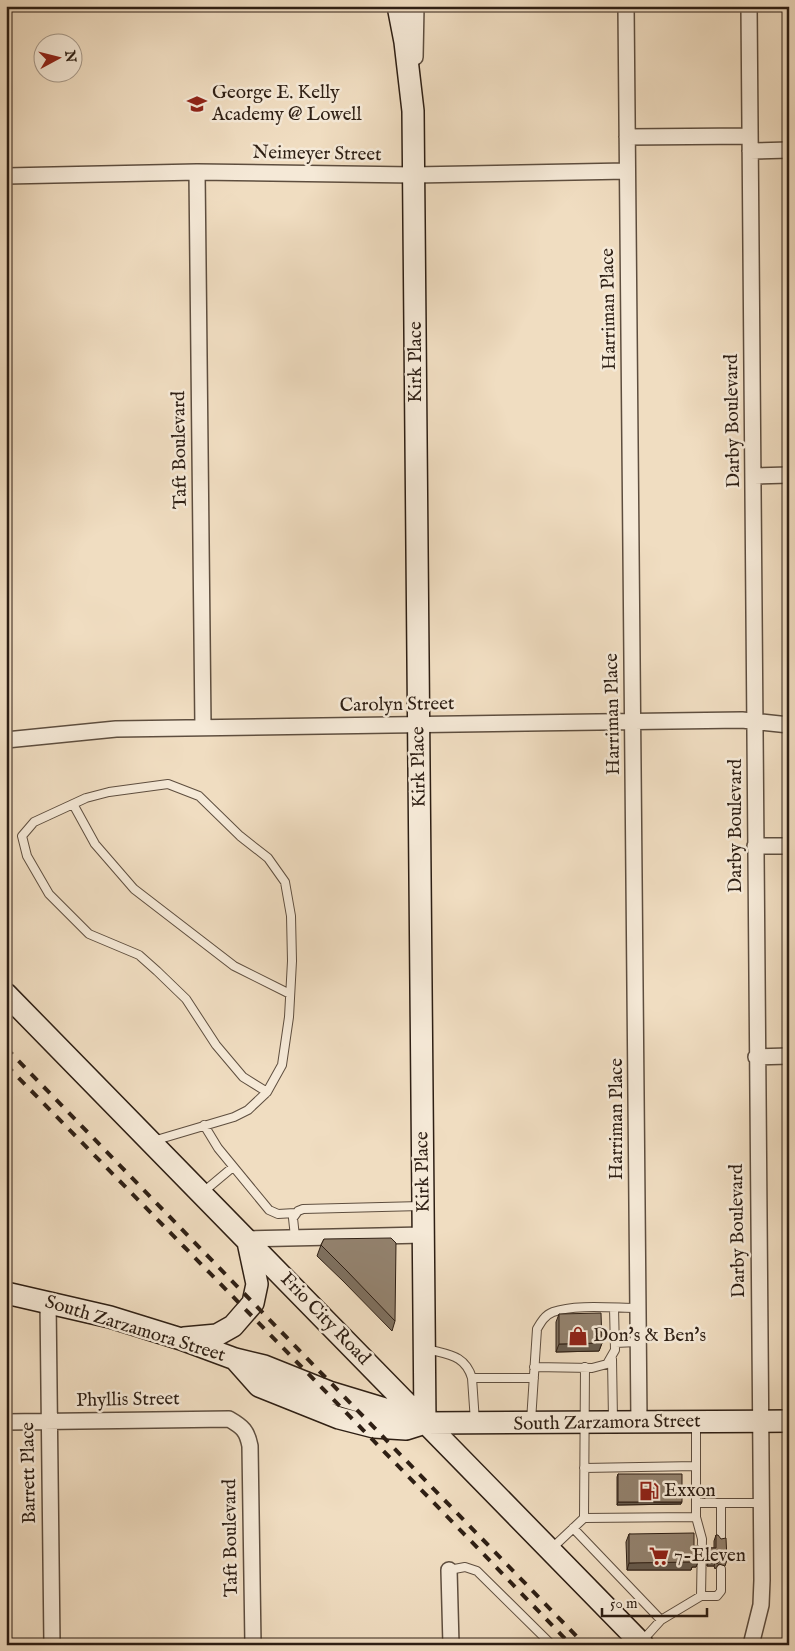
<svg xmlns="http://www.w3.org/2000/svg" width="795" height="1651" viewBox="0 0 795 1651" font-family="'IM FELL English',serif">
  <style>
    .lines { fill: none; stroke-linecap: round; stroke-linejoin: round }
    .lane-casing { stroke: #5e4e3f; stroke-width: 10 }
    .street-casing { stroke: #5e4e3f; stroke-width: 18 }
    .secondary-casing { stroke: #2e1f14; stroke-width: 24 }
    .lane { stroke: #f5e9d7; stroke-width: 8 }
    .street { stroke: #f5e9d7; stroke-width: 15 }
    .secondary { stroke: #f5e9d7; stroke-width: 21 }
    .rail { stroke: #2e1f14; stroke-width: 4; stroke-dasharray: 9 9; stroke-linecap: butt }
    .wall { fill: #7e705f; stroke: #2e1f14 }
    .shaded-wall { fill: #675b4d; stroke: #2e1f14 }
    .building { fill: #93826e; stroke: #2e1f14 }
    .labels { text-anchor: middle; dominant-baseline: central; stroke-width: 5; stroke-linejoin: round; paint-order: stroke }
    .poi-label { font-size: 19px; fill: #2e1f14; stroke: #f5e9d7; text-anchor: start }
    .street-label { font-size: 19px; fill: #2e1f14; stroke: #f5e9d7 }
  </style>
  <rect width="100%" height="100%" fill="#f0ddc1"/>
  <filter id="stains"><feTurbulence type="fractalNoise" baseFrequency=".004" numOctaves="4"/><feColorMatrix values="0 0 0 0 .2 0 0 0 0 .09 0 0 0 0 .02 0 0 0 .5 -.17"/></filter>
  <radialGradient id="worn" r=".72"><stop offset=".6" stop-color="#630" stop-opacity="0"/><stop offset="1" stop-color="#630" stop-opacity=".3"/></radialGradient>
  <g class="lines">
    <defs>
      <path id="lane" d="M73,804l22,40 39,45 100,77 56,28
        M204,1125l14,23 51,62 9,4 17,-1
        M153,1141l81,-24 14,-7 19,-18 15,-27 7,-48 3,-56 -1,-45 -6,-34 -17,-24 -28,-22 -41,-40 -31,-12 -59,8 -23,6 -52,24 -12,14 5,20 22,38 40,40 50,21 18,16 29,28 30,46 27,32 24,15
        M202,1193l31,-26
        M295,1237l-2,-19 5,-7 5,-2 118,-3
        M615,1343l23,-1
        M427,1349c22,6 38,6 45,29
        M612,1359l1,61
        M534,1367l58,1 15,-4 8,-14 -1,-42
        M585,1367l-1,151 112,-1v-93
        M531,1421l6,-92c4,-7 8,-14 16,-17 22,-8 61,-4 85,-4
        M475,1422l-3,-44h62
        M584,1468l112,-2
        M696,1503h65
        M721,1503v36
        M696,1517l6,22 -1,57
        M573,1528l88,92 -19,21
        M550,1550l34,-32
        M449,1570l16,-3 12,4 75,74
        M661,1620l40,-24h16l4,-5v-22"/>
      <path id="street" d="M626,6l13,1416
        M749,6l13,1574 -1,25 -10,40
        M415,57l1,-51
        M627,137l123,-1
        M750,151l39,-1
        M197,172l6,555
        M6,176l191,-4 217,3 213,-4
        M754,476l35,-1
        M6,740l110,-11 626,-9 47,5
        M755,846h34
        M756,1057l33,-1
        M247,1239l177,-4
        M48,1301l4,344
        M6,1422l223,-3c14,8 18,12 21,27l3,199
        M449,1570l2,75"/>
      <path id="secondary" d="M398,6l7,36 8,69 12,1312
        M6,994l637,651
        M6,1293l104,24 71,22 54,20 29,7 65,26 56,17 35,12
        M184,1338l33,-3 16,-9 20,-23 4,-19 -9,-42
        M235,1359l24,27 80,32 35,9 32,2 19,-6 364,-2"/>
    </defs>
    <use href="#lane" class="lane-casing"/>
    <use href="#street" class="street-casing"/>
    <use href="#secondary" class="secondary-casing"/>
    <use href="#lane" class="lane"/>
    <use href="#street" class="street"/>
    <use href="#secondary" class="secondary"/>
    <path class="rail" d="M6,1048l579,597
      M6,1065c189,193 378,385 565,580"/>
  </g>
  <path class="wall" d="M324,1239l71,82 -3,10 -49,-50 -26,-25 4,-11z
    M559,1314l43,29 -3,8 -43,1v-30z
    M618,1474l63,30 -64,1v-28z
    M629,1534l65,12 5,13 -3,8h-4l-1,3h-64l-1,-28z
    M716,1535l11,25 -2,6 -6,-2 -4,5 -1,-3h-7v-13l2,-5h5v-7z"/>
  <path class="shaded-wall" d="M602,1343l-3,8 -43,1 3,-8z
    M618,1502h64l-1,2 -64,1z
    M699,1559l-3,8h-4l-1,3h-64l2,-7z
    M709,1561h7l-2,5h-7z"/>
  <path class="building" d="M391,1238l5,5 -1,78 -48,-50 -26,-26 3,-6z
    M601,1313l1,30 -43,1v-30z
    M618,1474h64v28h-64z
    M694,1533v13h5v13h-5v3l-65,1v-29z
    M716,1535h2l3,4 5,-1 1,22 -6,-1 -4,5 -1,-3h-7v-13h7z"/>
  <defs>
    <symbol id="school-bare" viewBox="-9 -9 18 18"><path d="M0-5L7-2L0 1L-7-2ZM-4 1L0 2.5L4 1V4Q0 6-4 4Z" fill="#8f2418" stroke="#f5e9d7" stroke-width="2.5" paint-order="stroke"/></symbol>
    <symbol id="shop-bare" viewBox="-9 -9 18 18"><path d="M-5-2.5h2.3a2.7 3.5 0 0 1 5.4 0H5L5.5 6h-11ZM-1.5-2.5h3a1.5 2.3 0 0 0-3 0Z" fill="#8f2418" stroke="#f5e9d7" stroke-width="2.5" paint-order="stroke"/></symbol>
    <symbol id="fuel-bare" viewBox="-9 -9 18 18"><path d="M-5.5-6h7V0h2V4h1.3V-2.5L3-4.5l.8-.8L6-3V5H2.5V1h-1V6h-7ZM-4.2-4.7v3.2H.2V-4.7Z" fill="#8f2418" stroke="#f5e9d7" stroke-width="2.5" paint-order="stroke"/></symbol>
    <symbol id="supermarket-bare" viewBox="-9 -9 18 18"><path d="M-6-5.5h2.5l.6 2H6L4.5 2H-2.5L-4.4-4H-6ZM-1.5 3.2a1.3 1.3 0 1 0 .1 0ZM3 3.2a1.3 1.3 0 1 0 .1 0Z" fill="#8f2418" stroke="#f5e9d7" stroke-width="2.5" paint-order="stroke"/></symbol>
  </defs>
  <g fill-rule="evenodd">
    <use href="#school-bare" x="183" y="90" width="28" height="28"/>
    <use href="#shop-bare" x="564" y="1322" width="28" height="28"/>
    <use href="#fuel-bare" x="635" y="1477" width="28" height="28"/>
    <use href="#supermarket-bare" x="645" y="1542" width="28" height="28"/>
  </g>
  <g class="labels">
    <g class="poi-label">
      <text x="212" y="93">George E. Kelly<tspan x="212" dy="22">Academy @ Lowell</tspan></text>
      <text x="593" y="1336">Don's &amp; Ben's</text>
      <text x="664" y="1491">Exxon</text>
      <text x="674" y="1556">7-Eleven</text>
    </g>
    <g class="street-label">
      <text transform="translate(317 154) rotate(1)">Neimeyer Street</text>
      <text transform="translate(609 309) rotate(-91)">Harriman Place</text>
      <text transform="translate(416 362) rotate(-90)">Kirk Place</text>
      <text transform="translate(733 421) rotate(-91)">Darby Boulevard</text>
      <text transform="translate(180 450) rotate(-91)">Taft Boulevard</text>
      <text transform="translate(397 705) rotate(-1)">Carolyn Street</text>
      <text transform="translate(613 714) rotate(-91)">Harriman Place</text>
      <text transform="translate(419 767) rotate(-91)">Kirk Place</text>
      <text transform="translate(736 826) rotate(-90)">Darby Boulevard</text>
      <text transform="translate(617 1119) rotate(-90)">Harriman Place</text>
      <text transform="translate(423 1172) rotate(-91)">Kirk Place</text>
      <text transform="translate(738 1231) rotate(-91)">Darby Boulevard</text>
      <text transform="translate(325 1319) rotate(46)">Frio City Road</text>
      <text transform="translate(135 1329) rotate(17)">South Zarzamora Street</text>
      <text transform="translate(128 1400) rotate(-1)">Phyllis Street</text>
      <text transform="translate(607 1423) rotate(-1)">South Zarzamora Street</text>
      <text transform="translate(29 1473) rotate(-91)">Barrett Place</text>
      <text transform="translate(231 1538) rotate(-91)">Taft Boulevard</text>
    </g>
  </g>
  <rect width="795" height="1651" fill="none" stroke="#f0ddc1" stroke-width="25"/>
  <rect x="8" y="8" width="780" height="1636" fill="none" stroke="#2e1f14" stroke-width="2.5"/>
  <rect x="12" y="12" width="770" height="1626" fill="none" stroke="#2e1f14"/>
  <g transform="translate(58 58) rotate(83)"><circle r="24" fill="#f5e9d7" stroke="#a59889"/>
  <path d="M0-4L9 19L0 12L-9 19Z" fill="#8f2418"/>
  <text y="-8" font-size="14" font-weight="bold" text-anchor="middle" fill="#2e1f14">N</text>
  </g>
  <path d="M602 1608v8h105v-8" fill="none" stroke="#2e1f14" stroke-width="2.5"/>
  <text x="610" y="1608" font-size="15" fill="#2e1f14" stroke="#f5e9d7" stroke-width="4" paint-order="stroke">50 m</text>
  <rect width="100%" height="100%" filter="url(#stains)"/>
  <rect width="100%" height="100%" fill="url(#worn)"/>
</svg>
